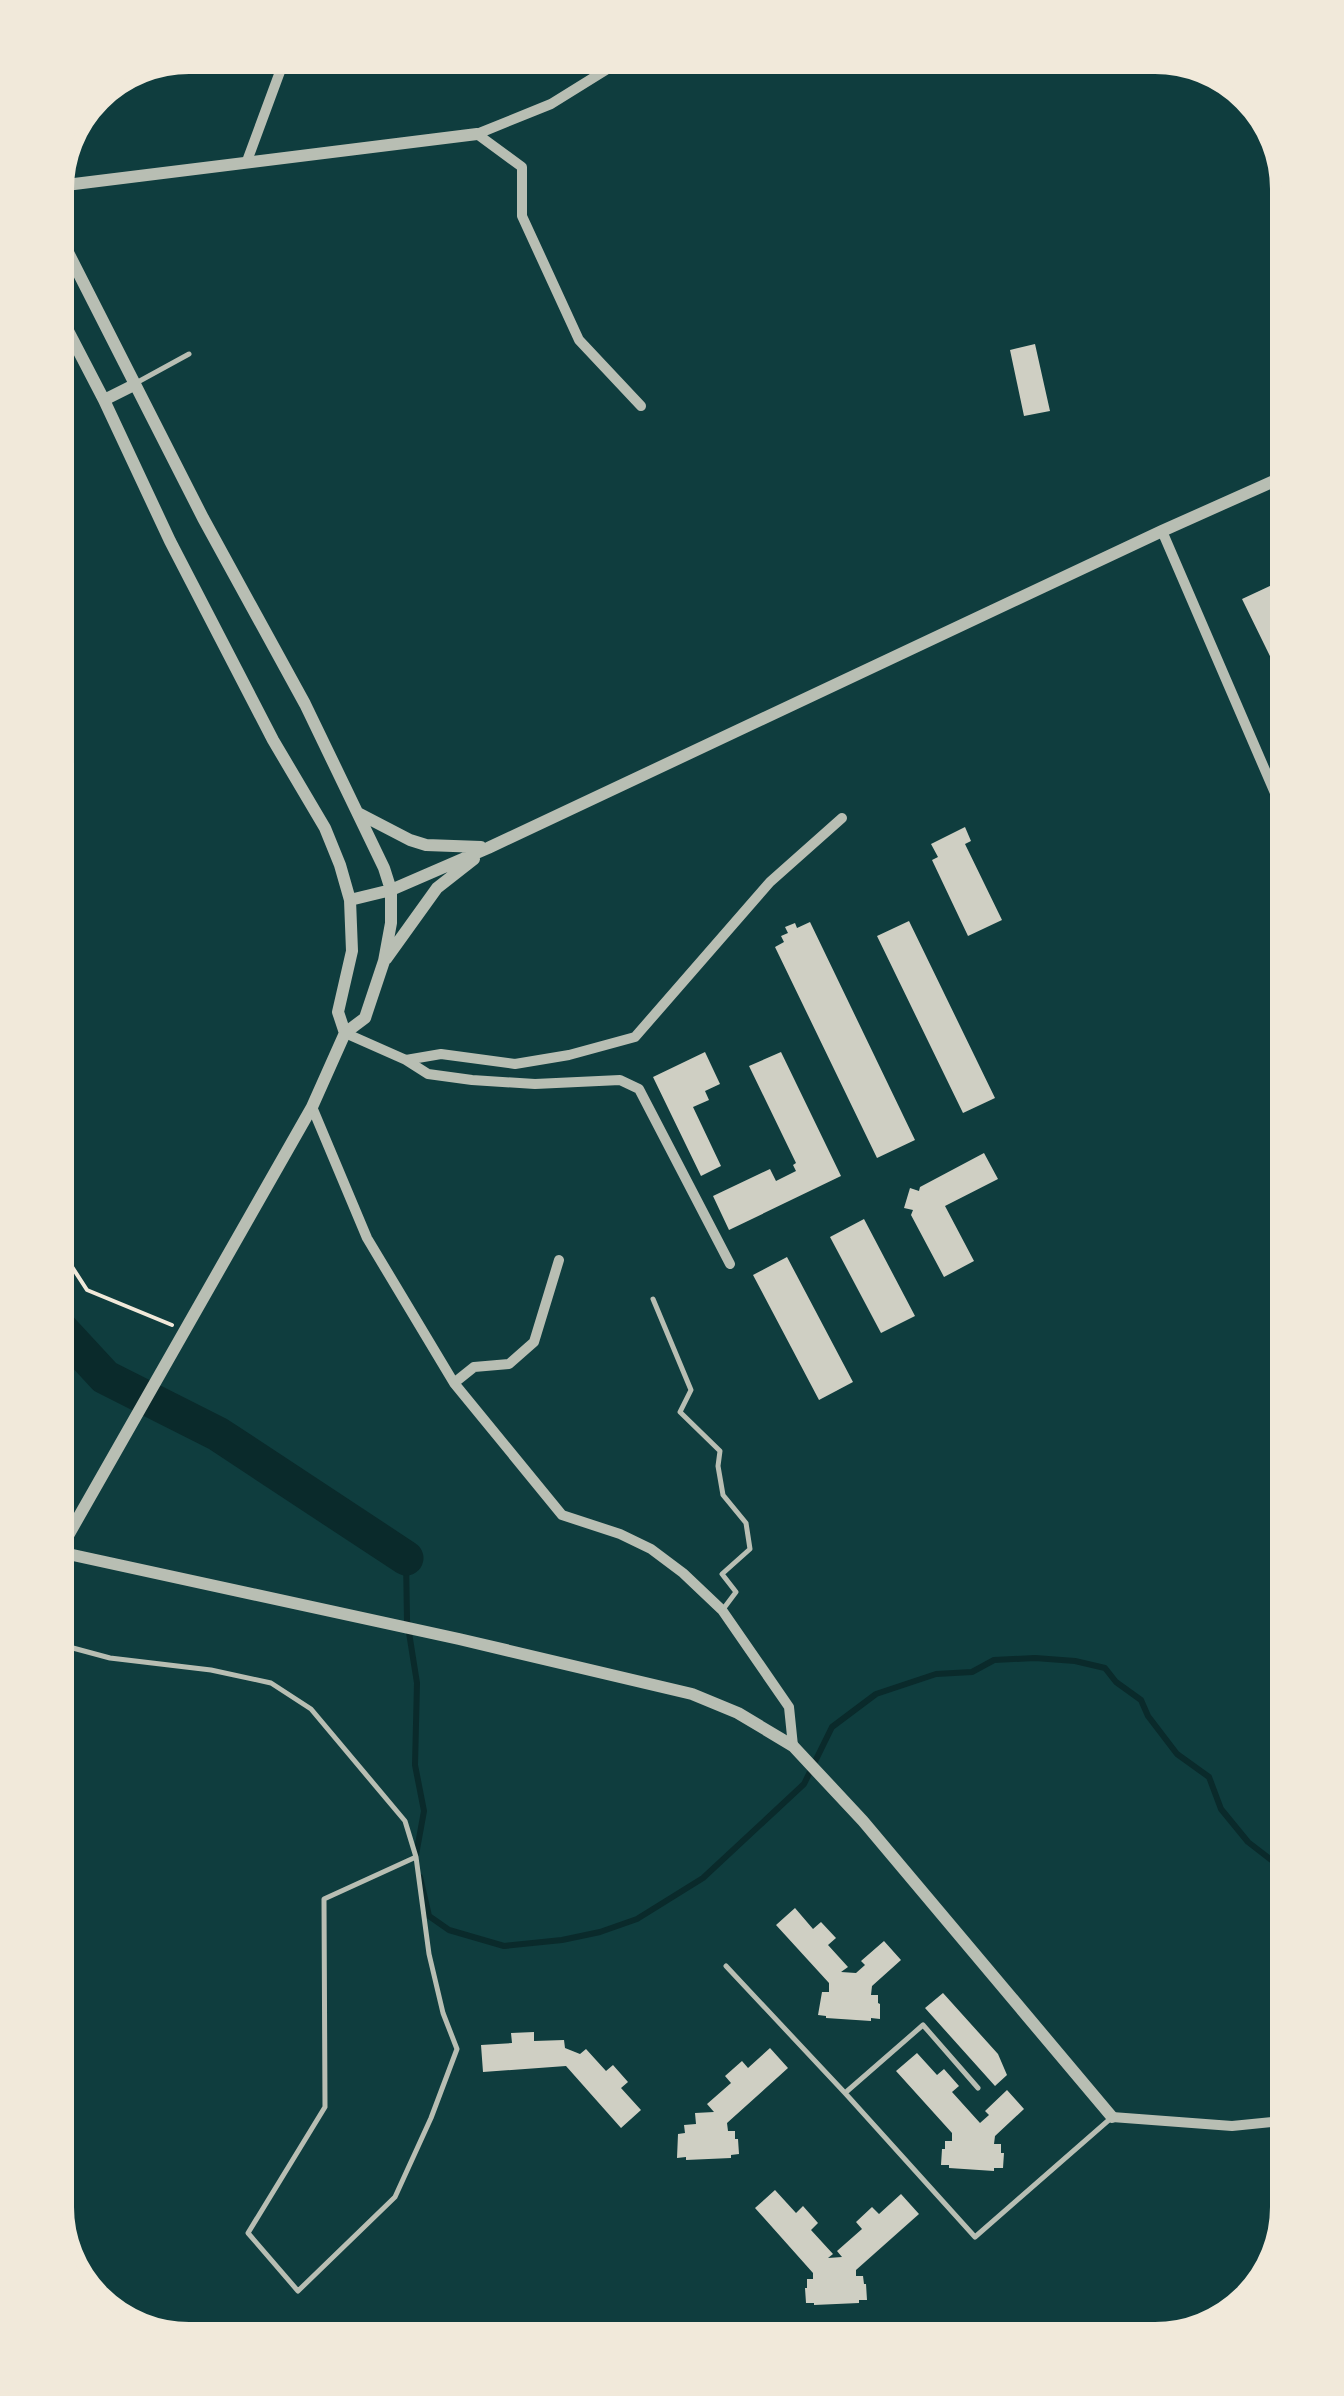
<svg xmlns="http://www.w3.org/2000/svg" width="1344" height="2396" viewBox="0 0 1344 2396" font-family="Overpass,sans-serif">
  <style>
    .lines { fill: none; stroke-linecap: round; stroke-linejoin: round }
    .stream { stroke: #0a2a2b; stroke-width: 6 }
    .river { stroke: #0a2a2b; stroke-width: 35 }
    .building { fill: #cfcfc3 }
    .path { stroke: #f1e9da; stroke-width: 4 }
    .service { stroke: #b8beb3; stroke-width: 5 }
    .minor { stroke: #b8beb3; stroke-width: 10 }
    .tertiary { stroke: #b8beb3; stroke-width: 12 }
    .rim { fill: none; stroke: #f1e9da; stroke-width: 12 }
  </style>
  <rect width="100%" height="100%" fill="#0f3d3e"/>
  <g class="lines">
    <path class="stream" d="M406,1558l1,62 10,63 -2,82 9,46 -8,44
      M420,1877l9,39 20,14 55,16 58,-6 38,-8 37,-13 66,-41 101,-94 28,-57 44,-33 60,-20 36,-2 22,-12 41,-2 40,3 30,7 11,14 25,18 7,16 29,38 32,23 12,32 27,33 44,34"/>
    <path class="river" d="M56,1324l49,53 113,57 188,124"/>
  </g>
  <path class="building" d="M1035,344l15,67 -26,5 -14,-66z
    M1274,584l12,22v83l-44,-90z
    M965,827l6,14 -6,3 37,76 -34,16 -36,-76 6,-3 -7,-13z
    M909,921l86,177 -32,15 -86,-177z
    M810,922l105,218 -38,18 -102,-211 9,-5 -3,-6 7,-3 -3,-6 10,-4 2,5z
    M705,1052l15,32 -15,7 4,9 -16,7 28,59 -20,10 -48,-99z
    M781,1052l60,124 -112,54 -16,-34 57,-27 6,12 20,-10 -3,-6 3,-2 -47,-97z
    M984,1153l14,26 -53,27 29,55 -30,16 -33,-62 2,-5 -9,-2 6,-20 9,3 1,-4z
    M864,1219l51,97 -34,17 -51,-96z
    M787,1257l66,125 -34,18 -66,-125z
    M795,1908l18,21 8,-7 15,16 -8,7 20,22 -7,5 15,1 9,-8 -4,-4 23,-20 17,19 -29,26 -1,9h7v8l2,1v15l-9,-1v3l-45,-3v-2l-8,-1 4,-23h7v-9l-53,-58z
    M943,1993l55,61 9,21 -12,11 -70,-78z
    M534,2032v9l30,-1 1,8 15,6 6,-5 20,22 7,-6 15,17 -7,6 20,22 -20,18 -55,-62 -83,6 -2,-27 31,-2 -1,-10z
    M770,2048l18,20 -61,55 1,8h7v8h3l1,15 -8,1v3l-45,2v-3l-9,1 1,-24 7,-1 -1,-8 12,-1 -1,-11 19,-1 -7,-8 24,-21 -6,-7 17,-15 6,7z
    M917,2053l20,22 7,-6 15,17 -7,6 28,31 9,-8 -4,-4 22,-21 17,19 -29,27 -1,8h7v9h3l-1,15h-9v3l-45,-3v-3h-8l1,-16h3v-8h7v-8l-56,-62z
    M775,2190l21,23 7,-7 15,17 -7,7 22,24 -5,4 14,-1 -5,-6 25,-22 -6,-7 16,-15 7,7 22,-20 18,20 -63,56v6h7l1,8h2l1,16h-8v3l-45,2v-2h-8l-1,-15h2v-9h6v-6l-58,-65z"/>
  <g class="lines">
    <path class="path" d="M56,1242l31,48 85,35"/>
    <path class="service" d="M136,383l53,-29
      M653,1299l38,91 -11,22 40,39 -2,15 5,29 23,28 4,26 -28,25 14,18 -12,16
      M58,1644l52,14 101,12 60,13 40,26 94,112 11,36 13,97 14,59 14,36 -26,69 -36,79 -97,94 -50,-58 77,-126 -1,-208 92,-42
      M726,1966l119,127 130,144 135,-118
      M845,2093l78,-68 55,63"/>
    <path class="minor" d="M477,134l45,33v49l57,124 62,66
      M477,134l74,-30 87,-54
      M247,161l41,-111
      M1162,531l125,290
      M345,1033l61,27 22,14 44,6 63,4 85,-4 19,9 91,175
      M406,1060l35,-6 74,10 54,-9 66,-18 135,-155 72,-64
      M312,1107l55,131 87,145 108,132 58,19 31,15 32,24 39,37 67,97 4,39
      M454,1383l20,-16 35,-3 25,-22 25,-82
      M1112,2117l120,9 61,-6"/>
    <path class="tertiary" d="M50,187l427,-53
      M50,217l153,301 102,186 79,164 7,22v33l-7,38 -19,57 -20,15 -33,74 -255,448
      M51,298l53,102 66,141 103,199 52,88 15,37 10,35 2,51 -14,61 7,21
      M104,400l30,-15
      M358,813l52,27 16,5 55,2
      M350,900l41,-10 97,-42 674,-317 123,-55
      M386,959l51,-71 37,-29
      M59,1552l400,87 233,55 46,19 55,33 70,75 249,296"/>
  </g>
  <path d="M0 0H1344V2396H0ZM189 68H1155A121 121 0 0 1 1276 189V2207A121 121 0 0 1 1155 2328H189A121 121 0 0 1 68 2207V189A121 121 0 0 1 189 68Z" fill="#f1e9da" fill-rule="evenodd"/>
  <path class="rim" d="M189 68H1155A121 121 0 0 1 1276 189V2207A121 121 0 0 1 1155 2328H189A121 121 0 0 1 68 2207V189A121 121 0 0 1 189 68Z"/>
</svg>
